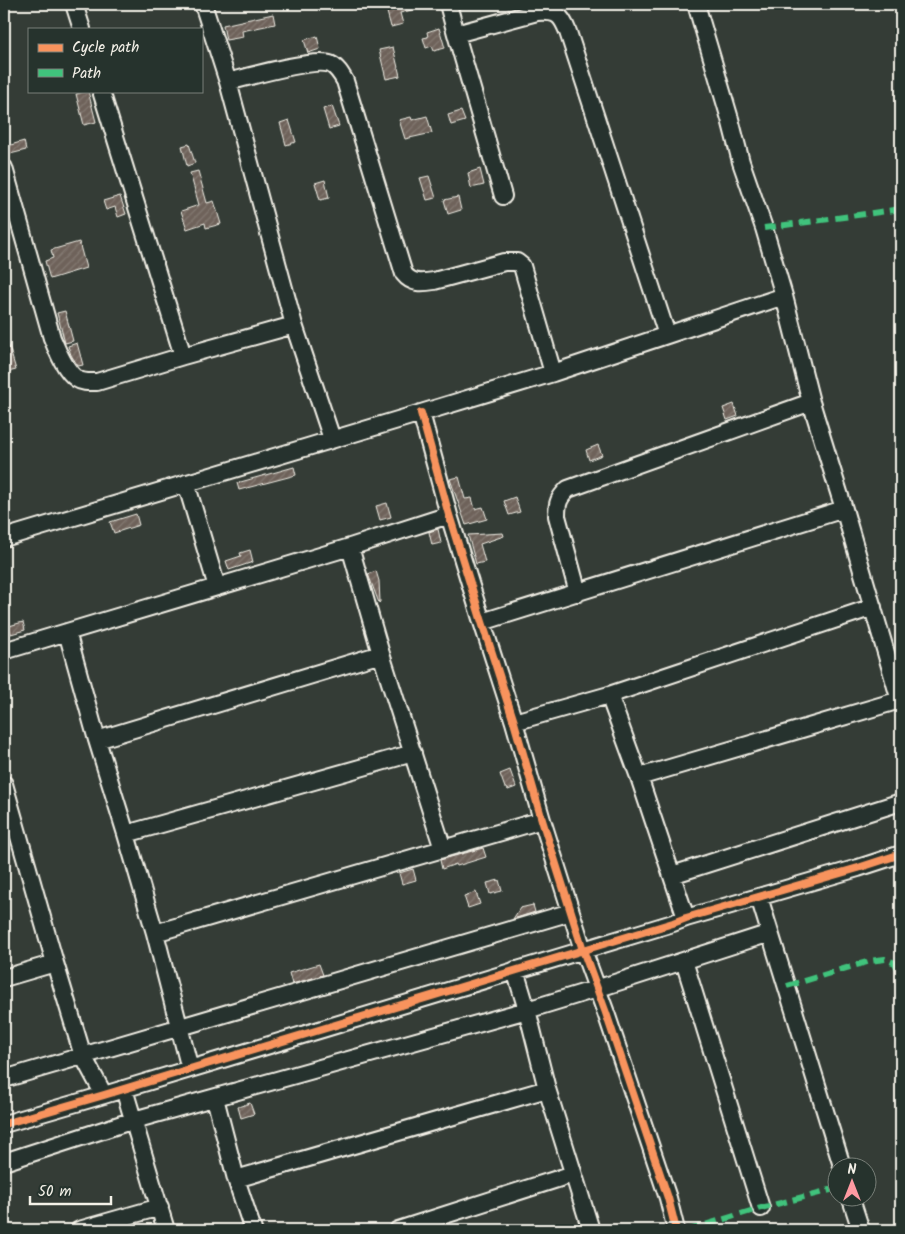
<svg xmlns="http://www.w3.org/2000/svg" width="905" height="1234" viewBox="0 0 905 1234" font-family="Kalam,sans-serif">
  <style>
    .building { fill: url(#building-hatch); stroke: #f4f1e8 }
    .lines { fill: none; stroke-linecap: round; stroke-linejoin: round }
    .minor-casing { stroke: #f4f1e8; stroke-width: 20 }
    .minor { stroke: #26332d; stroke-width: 16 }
    .quiet { stroke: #40c37c; stroke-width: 6; stroke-dasharray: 12 6; stroke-linecap: butt }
    .cycleway-casing { stroke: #26332d; stroke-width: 11 }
    .cycleway { stroke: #f8935d; stroke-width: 8 }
  </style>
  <defs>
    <pattern id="building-hatch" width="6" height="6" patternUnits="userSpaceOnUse" patternTransform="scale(1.25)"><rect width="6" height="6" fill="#6e625a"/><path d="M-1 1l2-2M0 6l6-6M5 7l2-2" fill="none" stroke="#837972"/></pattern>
  </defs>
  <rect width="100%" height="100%" fill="#343c36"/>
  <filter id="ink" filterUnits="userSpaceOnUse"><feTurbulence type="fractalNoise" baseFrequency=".02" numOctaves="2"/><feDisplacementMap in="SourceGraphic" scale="10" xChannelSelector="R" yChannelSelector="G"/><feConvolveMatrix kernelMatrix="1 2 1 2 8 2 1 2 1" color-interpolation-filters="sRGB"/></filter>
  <g filter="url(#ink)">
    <path class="building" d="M387,4h36v3l-23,6 3,11 -12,3 -4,-15 2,-1z
      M273,14l2,10 -33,7 1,6 -17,3 -3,-15z
      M439,28l6,20 -11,3 -2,-5 -6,2 -3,-10 5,-1 -1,-5z
      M317,36l3,13 -12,4 -4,-13z
      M393,47l7,29 -14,3 -7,-29z
      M88,91l8,31 -12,3 -8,-31z
      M332,106l7,20 -10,3 -6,-20z
      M461,111l4,10 -14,4 -3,-10z
      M427,116l5,17 -27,6 -6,-19 12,-3 1,3z
      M289,120l7,22 -10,3 -6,-22z
      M24,141l2,9 -20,5 -2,-8z
      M189,144l6,19 -8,3 -5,-20z
      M480,169l4,16 -13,3 -3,-15z
      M198,171l9,32 7,-2 7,23 -15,4 -1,-5 -18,6 -6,-18 18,-6 -9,-32z
      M429,176l7,22 -9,2 -7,-22z
      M325,180l4,18 -9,2 -5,-17z
      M120,196l6,18 -8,3 -3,-10 -9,3 -3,-9z
      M458,197l3,13 -13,4 -4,-14z
      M79,242l7,26 -36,11 -5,-18 8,-3 -2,-8z
      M65,311l8,30 -8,2 -8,-30z
      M6,336l10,34 -12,3v-36z
      M77,343l6,22 -5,1 -7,-11 -3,-9z
      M734,404l4,12 -11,4 -4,-12z
      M598,445l4,10 -13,5 -3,-10z
      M294,467l2,8 -57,15 -2,-7z
      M459,477l6,22 7,-1 3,11 8,-2 4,12 -21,6 -16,-46z
      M515,497l5,15 -11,3 -5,-14z
      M387,503l4,14 -11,3 -4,-14z
      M136,514l3,11 -25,8 -4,-11z
      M438,529l3,14 -9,2 -3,-13z
      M503,533l1,3 -24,8 5,18 -9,2 -8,-29z
      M250,550l3,12 -24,8 -3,-9 15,-5 -1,-3z
      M376,571l3,10 1,21 -1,1 -11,-29z
      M23,622l2,8 -14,4 -2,-8z
      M510,770l6,17 -8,3 -1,-2h-2l-5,-14z
      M483,848l3,9 -29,9 -1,-2 -14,5 -2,-9z
      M413,869l3,11 -14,4 -3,-11z
      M499,880l3,11 -12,3 -3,-11z
      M476,892l4,12 -12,4 -4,-12z
      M533,905l2,7 -22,7 7,-11z
      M319,964l4,11 -31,9 -3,-11z
      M250,1103l4,11 -13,4 -3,-11z"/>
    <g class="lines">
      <defs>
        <path id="minor" d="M74,4l8,25
          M448,4l8,30 47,162
          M696,4l34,115 11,43 23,66 20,68 27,106 33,107 57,195
          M456,34l81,-22c20,-1 24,2 31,20l99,303
          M228,82c19,-5 86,-24 102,-18 7,3 11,10 15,17l59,193c8,10 18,9 30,7l70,-19h13l5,4 31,107
          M101,91l82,265
          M4,168l48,170c5,12 13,33 25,41 6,4 13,3 20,3l86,-26 111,-31 -66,-243 -25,-78
          M294,325l38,114
          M421,413l28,102 33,107 32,100 28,98 41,130 23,63 62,185 8,32
          M186,483l31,104
          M4,538l417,-125 132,-40 231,-77
          M350,547l31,107 62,195
          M578,593l-21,-77c0,-14 2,-18 11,-27l243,-87
          M482,622l362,-113
          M67,632l30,108 29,94 29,99 35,136
          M4,651l346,-104 99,-32
          M609,695l30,82 47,141
          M514,722l95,-27 264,-88
          M97,740l284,-86
          M639,777l261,-77
          M4,784l51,179 -51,15
          M126,834l287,-81
          M672,875l229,-73
          M759,897l83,269
          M155,933l387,-113
          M684,961l77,247
          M55,963l28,93 21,39
          M515,970l12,40 20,79 44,141
          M4,1079l567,-167
          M124,1089l42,141
          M215,1098l21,81 17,51
          M4,1124l100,-29 569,-172 13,-5 172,-50 43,-14
          M4,1162l130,-42 393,-110 69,-21 174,-56
          M236,1179l311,-90
          M850,1196l11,34
          M79,1230l81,-23
          M398,1230l175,-56"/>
      </defs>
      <use href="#minor" class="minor-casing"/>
      <use href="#minor" class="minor"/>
      <path class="quiet" d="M764,228l137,-19
        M787,986l83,-25 15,-2 10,4 6,11
        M689,1230l72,-22 77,-20"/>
      <defs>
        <path id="cycleway" d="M421,413l28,102 33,107 32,100 28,98 41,130 23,63 62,185 8,32
          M4,1124l100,-29 569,-172 13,-5 172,-50 43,-14"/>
      </defs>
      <use href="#cycleway" class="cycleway-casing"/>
      <use href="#cycleway" class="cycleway"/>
    </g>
  </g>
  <rect width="905" height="1234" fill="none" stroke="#26332d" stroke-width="20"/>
  <rect x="10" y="10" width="885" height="1214" fill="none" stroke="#f4f1e8" stroke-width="2" filter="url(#ink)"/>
  <rect x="28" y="28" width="175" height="65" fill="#26332d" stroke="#787f78"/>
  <rect x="38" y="44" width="25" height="8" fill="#f8935d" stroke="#787f78"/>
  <text x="72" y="52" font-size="15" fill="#f4f1e8">Cycle path</text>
  <rect x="38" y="69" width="25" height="8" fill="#40c37c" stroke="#787f78"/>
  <text x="72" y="78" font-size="15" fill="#f4f1e8">Path</text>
  <g transform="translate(852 1182)"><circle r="24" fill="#26332d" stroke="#787f78"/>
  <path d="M0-4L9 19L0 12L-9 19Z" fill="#ff9aa2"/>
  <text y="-8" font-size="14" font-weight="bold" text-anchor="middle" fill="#f4f1e8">N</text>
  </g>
  <path d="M30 1196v8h81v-8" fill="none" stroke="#f4f1e8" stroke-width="2.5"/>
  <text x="38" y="1196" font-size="15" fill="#f4f1e8" stroke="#26332d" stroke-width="4" paint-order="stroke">50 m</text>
</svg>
